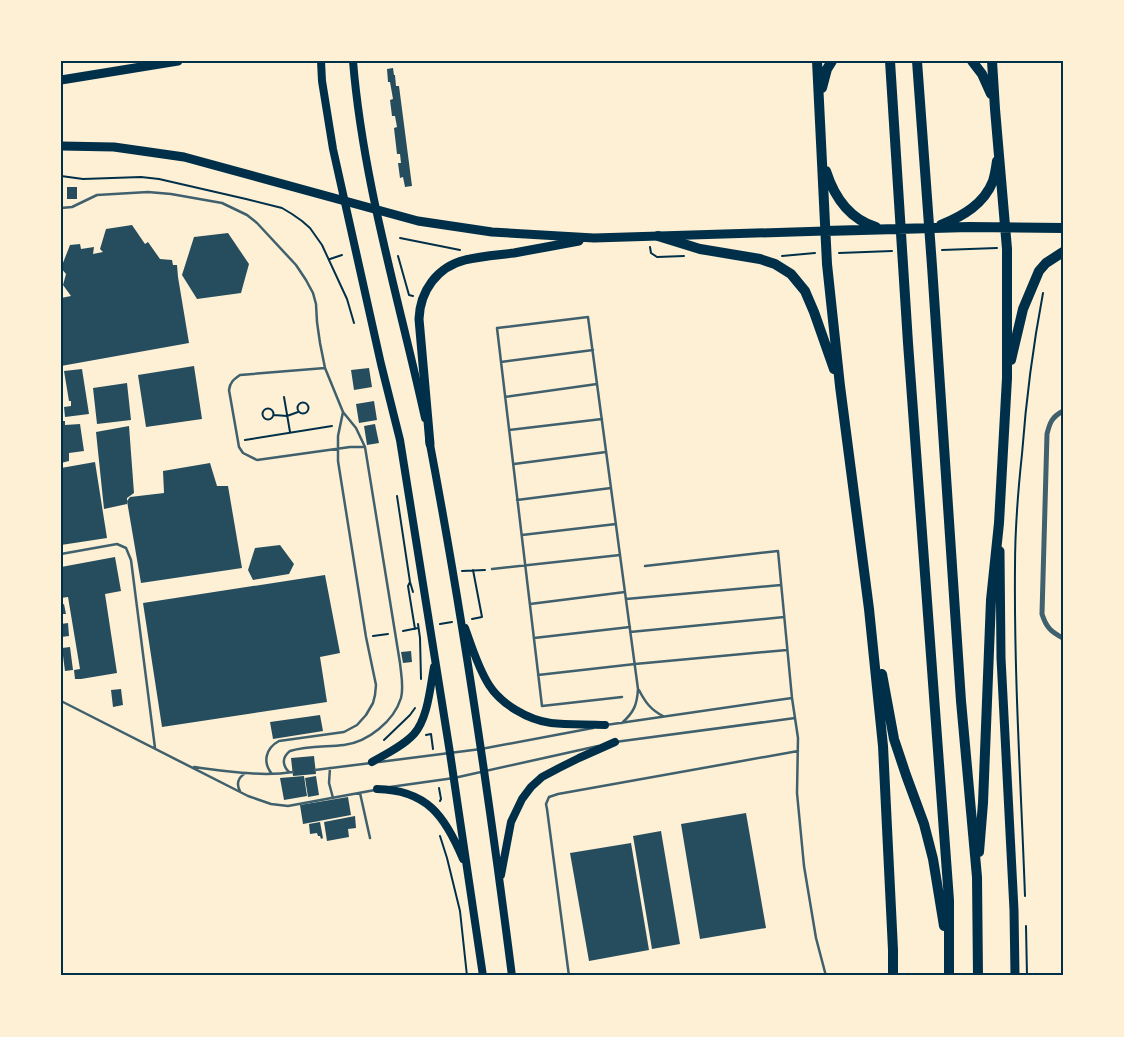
<svg xmlns="http://www.w3.org/2000/svg" width="1124" height="1037" viewBox="0 0 1124 1037" font-family="'DejaVu Sans',sans-serif">
  <style>
    .building { fill: #264d5e }
    .lines { fill: none; stroke-linecap: round; stroke-linejoin: round }
    .path { stroke: #003049; stroke-width: 2 }
    .service { stroke: #3f606c; stroke-width: 2.5 }
    .minor { stroke: #3f606c; stroke-width: 5 }
    .secondary { stroke: #003049; stroke-width: 8 }
    .primary { stroke: #003049; stroke-width: 9 }
    .motorway { stroke: #003049; stroke-width: 10 }
    .neatline { fill: none; stroke: #003049; stroke-width: 2 }
  </style>
  <rect width="100%" height="100%" fill="#fdf0d5"/>
  <path class="building" d="M393,68l1,7h1l1,11h3l13,100 -7,1 -2,-10 -3,1 -2,-15h3l-1,-9h-3l-3,-26 3,-1 -2,-11h-3l-2,-16 3,-1 -3,-17h-2l-1,-13z
    M67,187h10v12h-10z
    M132,225l13,19 3,-2 12,17 12,1 1,5h4l1,12 11,66 -128,23v-68l10,-2 -8,-11 3,-11 -5,-6 9,-23 10,-1 1,5 13,-2 -1,7 10,-2 -3,-3 6,-20z
    M228,233l21,31 -8,29 -44,6 -15,-24 12,-38z
    M194,366l8,53 -56,8 -8,-52z
    M369,368l3,19 -18,3 -3,-20z
    M82,369l7,45 -24,3 -1,-10 7,-1v-5h-2l-5,-30z
    M127,383l4,37 -34,4 -4,-36z
    M374,401l3,19 -18,3 -3,-19z
    M61,421h4v4l15,-1 4,27 -15,2v8l-8,2z
    M375,424l4,19 -12,2 -3,-19z
    M129,426l5,67 -7,5v6l-23,5 -8,-77z
    M95,462l12,76 -46,7v-77z
    M210,463l7,23h11l14,82 -101,15 -14,-82 3,-4 34,-4 -1,-22z
    M280,545l14,19 -5,10 -36,6 -5,-10 7,-22z
    M115,557l6,34 -16,3 12,79 -36,6h-6l-1,-9 6,-1 -12,-72 -7,1v-31z
    M325,575l15,78 -20,4 7,45 -165,25 -19,-124z
    M64,604l2,10h-5v-9z
    M68,623l1,13 -8,1v-13z
    M70,647l3,23 -8,1 -3,-23z
    M411,651l1,11 -9,1 -2,-11z
    M121,689l2,16 -10,2 -2,-17z
    M320,715l3,16 -50,8 -3,-17z
    M314,756l2,18 -23,2 -2,-18z
    M304,776l3,20 -23,4 -4,-22z
    M316,776l3,19 -11,2 -3,-19z
    M348,797l3,18 -48,9 -3,-19z
    M746,813l20,115 -66,11 -19,-115z
    M355,816l1,12 -8,1 1,8 -22,4 -3,-19z
    M320,822l3,16 -2,1 -1,-3h-2l-1,-3 -7,1 -1,-10z
    M661,831l19,113 -28,5 -19,-113z
    M631,843l18,107 -60,11 -19,-108z"/>
  <g class="lines">
    <path class="path" d="M61,176l22,3 58,-2 18,2 87,20 36,9 10,6 10,7 8,7 12,17 25,54 7,24
      M400,238l60,12
      M650,247l1,6 6,4 27,-1
      M942,250l55,-2
      M839,253l53,-2
      M398,256l11,39 4,1
      M782,256l33,-3
      M330,259l12,-4
      M284,397l6,35
      M297.5 408a5.5 5.5 0 1 1 11 0a5.5 5.5 0 1 1-11 0Z
      M262.5 414a5.5 5.5 0 1 1 11 0a5.5 5.5 0 1 1-11 0Z
      M274,415l13,1 11,-4
      M245,440l87,-14
      M397,496l13,86 3,10
      M462,571l23,-1
      M410,582l-2,4 7,43
      M472,619l10,-2 -9,-47
      M418,624l2,14 1,41
      M440,624l12,-2
      M403,631l15,-3
      M373,636l15,-2
      M426,735l5,-1 2,15
      M384,740l26,-25 5,-7
      M439,788l2,11 -1,2
      M440,836l7,22 13,53 7,65
      M1025,896c-4,-110 -11,-219 -10,-329 0,-38 3,-76 7,-113 4,-54 11,-108 21,-161
      M1026,926l1,50"/>
    <path class="service" d="M61,208l11,-1 25,-12 51,-3 23,2 51,9 25,12 10,8 39,42 10,15 7,13 3,11 1,18 3,21 5,25 18,44 13,16 9,19 35,216c1,11 4,24 1,35 -7,23 -33,44 -57,47 -17,2 -37,1 -54,6 -8,6 -8,14 -1,21
      M501,362l92,-12
      M325,368l-85,7c-6,4 -10,7 -11,15l10,57 4,6 14,7 93,-13h15
      M505,397l92,-13
      M509,430l93,-11
      M514,464l92,-12
      M517,500l94,-12
      M522,535l94,-11
      M61,554l56,-10 9,4 5,12 24,188
      M645,566l133,-15 14,147
      M492,569l128,-14
      M626,599l155,-14
      M530,604l95,-12
      M630,632l154,-15
      M534,638l96,-11
      M538,675l97,-11 152,-14
      M639,690c6,12 12,20 24,26
      M622,697l-80,9 -45,-378 91,-11 50,372c-1,16 -4,23 -16,34
      M61,701l187,95 23,8 17,2 87,-16
      M606,725l186,-27 6,40 -1,55 7,73 12,72 10,38
      M615,742l180,-24
      M379,762l102,-13 112,-21
      M194,767c32,4 67,10 99,5
      M330,768l-1,15 4,15
      M315,770l56,-7
      M272,774c-10,-12 -6,-26 7,-33l65,-9 13,-7 9,-10 7,-12 2,-8 1,-10 -10,-48 -28,-176v-25l5,-24
      M390,787l64,-9 144,-32
      M240,791c-4,-7 -2,-14 6,-18
      M360,793l10,45
      M569,976l-22,-167 -1,-5 3,-7 9,-3 240,-43"/>
    <path class="minor" d="M1063,411c-11,6 -13,11 -16,23l-5,180c4,13 9,18 21,24"/>
    <path class="secondary" d="M321,61l1,20 11,68 48,215 19,76 50,313 33,223
      M353,61c10,122 46,238 72,357
      M429,439c34,178 60,357 83,537
      M465,628c7,19 13,40 24,57 12,19 39,35 62,38 18,2 36,1 54,2
      M372,762c14,-8 31,-16 42,-28 14,-16 16,-46 20,-67
      M377,789c50,1 68,27 86,70
      M501,875l10,-53 11,-23 9,-12 11,-10 17,-9 20,-10 36,-16"/>
    <path class="primary" d="M61,80l117,-19
      M61,146l53,1 70,10 234,64 74,11 102,6 231,-7
      M430,444l-11,-125c1,-28 18,-52 46,-59 16,-4 33,-5 49,-7 22,-4 43,-8 65,-12
      M1000,551l1,107 13,252 1,66"/>
    <path class="motorway" d="M817,61l10,203 13,122 29,223 14,137 10,204v26
      M890,61l18,282 41,557v76
      M917,61l15,205 29,435 16,176 1,99
      M972,61l10,13 9,20
      M822,88l5,-19 5,-8
      M826,171c8,25 23,48 50,56
      M941,225c22,-9 43,-21 52,-44 2,-6 3,-13 4,-20
      M825,231l144,-4 94,1
      M658,236l42,13 60,10 15,5 16,10 14,17 9,21 20,57
      M1011,360l12,-51 16,-38 7,-8 17,-11
      M882,674l12,65 12,36 18,49 9,35 11,67
      M979,852l4,-49 8,-203 8,-77 8,-145v-129l-12,-140 -3,-48"/>
  </g>
  <rect width="1124" height="1037" fill="none" stroke="#fdf0d5" stroke-width="125"/>
  <rect x="62" y="62" width="1000" height="912" class="neatline"/>
</svg>
